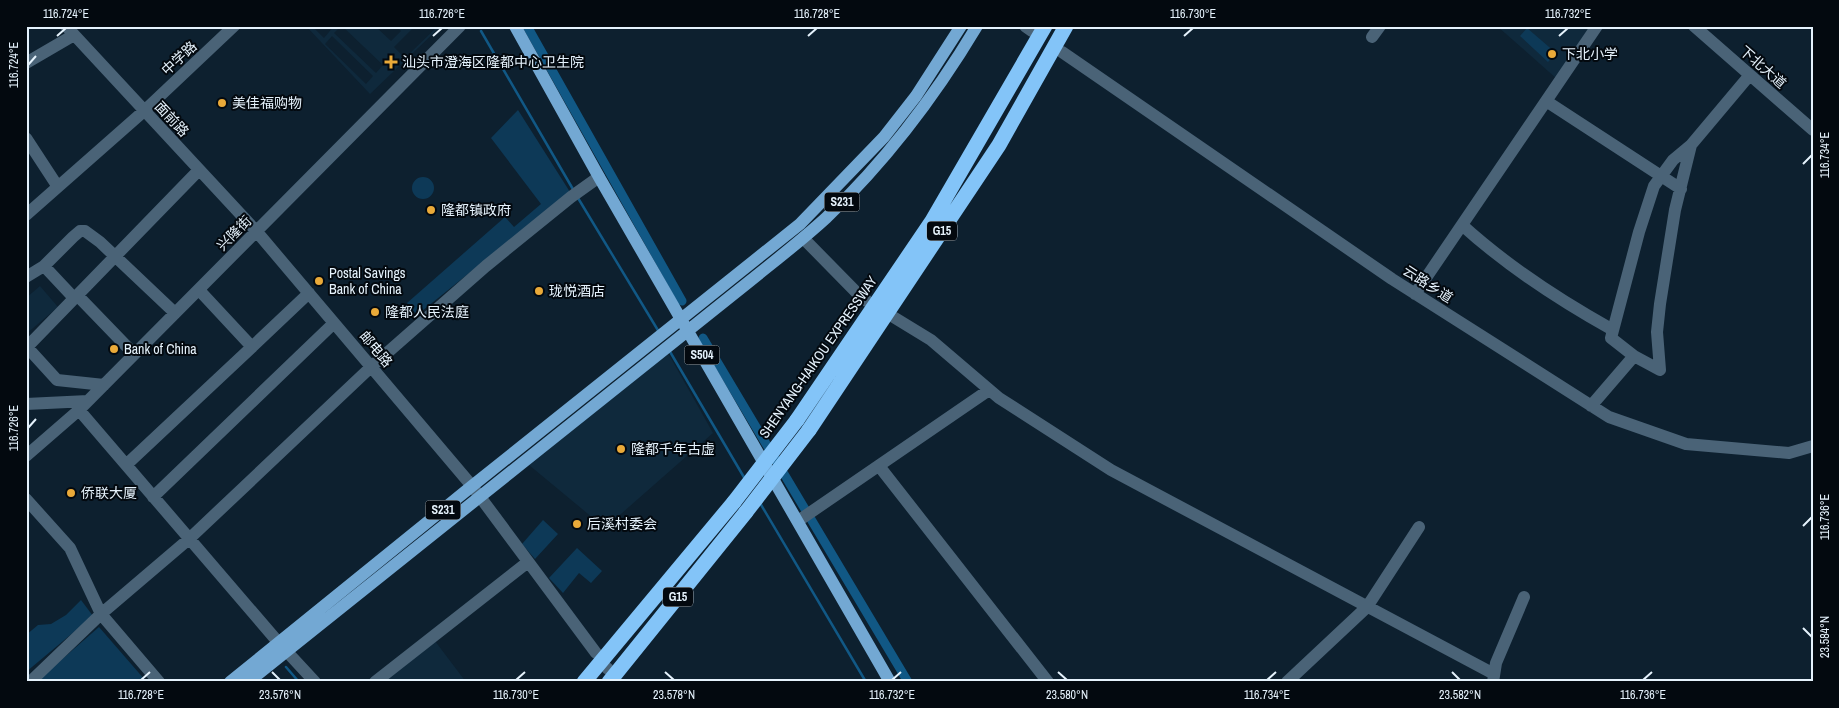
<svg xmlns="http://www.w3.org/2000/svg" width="1839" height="708" viewBox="0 0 1839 708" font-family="'Archivo Narrow','Noto Sans SC',sans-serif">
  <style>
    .built { fill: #0f293c; fill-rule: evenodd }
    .green { fill: #0d3957 }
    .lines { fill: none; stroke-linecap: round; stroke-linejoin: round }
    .stream { stroke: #115885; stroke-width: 2.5 }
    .canal { stroke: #115885; stroke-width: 9 }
    .minor { stroke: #4a6377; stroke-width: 12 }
    .major { stroke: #73a8d3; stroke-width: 12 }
    .highway { stroke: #83c4f8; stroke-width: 15 }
    .highway-bridge { stroke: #83c4f8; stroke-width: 15 }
    .ticks { fill: none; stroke: #e5f2fc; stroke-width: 2 }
    .poi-dot { fill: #eaaa39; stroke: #03090f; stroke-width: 2 }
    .labels { text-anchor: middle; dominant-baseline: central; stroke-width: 4; stroke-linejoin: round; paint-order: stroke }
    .shield { fill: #03090f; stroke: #a1acb5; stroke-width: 1 }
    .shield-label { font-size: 12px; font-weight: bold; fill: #e5f2fc }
    .poi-label { font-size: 14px; fill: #e5f2fc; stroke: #03090f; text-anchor: start }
    .street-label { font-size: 14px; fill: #e5f2fc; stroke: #03090f }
    .neatline { fill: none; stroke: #e5f2fc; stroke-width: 2 }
    .ticks-label { font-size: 12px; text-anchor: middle; fill: #e5f2fc }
  </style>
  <rect width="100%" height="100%" fill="#0d202f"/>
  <path class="built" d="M306,26h6l12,12 10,-12h7l-7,7 42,40 7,-8 -41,-39h33l16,15 10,-10 -5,-5h19l-21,21 11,11 33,-32h3l-71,68zM332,36l41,40 -7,8 -41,-40z
    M1497,26h97l-37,53z
    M40,286l18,21 -32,27v-36z
    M668,353l45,80 -108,95 -76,-63z
    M435,641l31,41h-82z"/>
  <path class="green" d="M1527,28l29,25 -8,9 -28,-26z
    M518,110l52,82 -153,123 -10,-12 98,-86 9,10 27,-23 -50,-66z
    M412 188a11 11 0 1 1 22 0a11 11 0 1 1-22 0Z
    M543,520l15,14 -23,25 -13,-15z
    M577,548l25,23 -11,12 -12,-10 -16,20 -14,-15z
    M81,600l12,16 -67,56v-37l12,-10 13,-1 15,-9z
    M99,627l46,53 -1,2h-108z"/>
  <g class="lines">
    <path class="stream" d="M481,31l93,160
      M578,198l81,134
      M669,350l76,129
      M760,503l106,179
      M286,667l13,15"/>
    <path class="canal" d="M527,26l155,275
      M703,338l205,344"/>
    <path class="minor" d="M66,26l191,206 215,254 124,167
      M1025,26l7,5
      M1694,26l119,104
      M1372,37l8,-11
      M1062,52l330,227 217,138 77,27 103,9 24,-7
      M26,63l48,-28
      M1546,101l135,88
      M26,138l32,49
      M26,215l118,-104 90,-85
      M1462,225c44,40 99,76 151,105
      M803,238l57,58 7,5
      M44,266l30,32
      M26,277l18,-11 29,-29 7,-6h5l15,11 75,71
      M199,290l53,57 57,-54
      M1415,294l182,-268
      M77,295l57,59
      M895,318l36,22 68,58 112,72 383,204
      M26,346l31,34 47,5
      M27,347l172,-177
      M1634,356l-23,-18 28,-106 15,-46 19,-26 18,-15
      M26,404l62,-3
      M1591,406l43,-50 26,14 -3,-38 3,-28 15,-94 16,-65 58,-69
      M79,410l199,232 37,40
      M26,456l53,-46 381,-384
      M126,465l126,-118
      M879,466l169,216
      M153,497l181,-174
      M26,499l44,49 31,66 58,68
      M798,521l191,-131
      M607,668l1,1
      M30,682l71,-68 88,-75 182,-172 115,-101 85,-69 28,-20
      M375,682l153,-120
      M1287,682l80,-75 52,-80
      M1493,682l3,-19 28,-66"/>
    <path class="major" d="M515,26l84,151 291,505
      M230,682l242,-196 328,-262 84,-87 32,-41 45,-70
      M248,682l502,-401c26,-21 52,-41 76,-63 59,-56 109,-122 151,-192"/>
    <path class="highway" d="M797,420l135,-199 113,-195
      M809,430l190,-285 67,-119
      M584,682l150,-180
      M609,682l137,-170"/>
    <path class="highway-bridge" d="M734,502l63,-82
      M746,512l63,-82"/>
  </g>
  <path class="ticks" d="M57,36l9,-8M433,36l9,-8M808,36l9,-8M1184,36l9,-8M1559,36l9,-8M28,65l8,-9M1803,164l9,-9M28,428l8,-9M1803,526l9,-9M1803,628l9,9M272,672l8,8M665,672l9,8M1058,672l9,8M1452,672l8,8M141,680l9,-8M516,680l9,-8M892,680l9,-8M1267,680l9,-8M1643,680l9,-8"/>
  <g class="poi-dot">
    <circle cx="1552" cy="54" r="5"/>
    <path d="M388.5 54.5h5v5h5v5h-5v5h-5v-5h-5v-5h5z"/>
    <circle cx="222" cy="103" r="5"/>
    <circle cx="431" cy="210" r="5"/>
    <circle cx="319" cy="281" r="5"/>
    <circle cx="539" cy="291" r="5"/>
    <circle cx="375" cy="312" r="5"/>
    <circle cx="114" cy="349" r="5"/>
    <circle cx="621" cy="449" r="5"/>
    <circle cx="71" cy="493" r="5"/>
    <circle cx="577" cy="524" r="5"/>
  </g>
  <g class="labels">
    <g class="shield">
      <rect x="824.5" y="192.5" width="35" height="19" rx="4"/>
      <rect x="927" y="221.5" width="30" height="19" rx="4"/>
      <rect x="684.5" y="345.5" width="35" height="19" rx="4"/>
      <rect x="425.5" y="500.5" width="35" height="19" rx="4"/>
      <rect x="663" y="587.5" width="30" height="19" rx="4"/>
    </g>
    <g class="shield-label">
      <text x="842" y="202">S231</text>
      <text x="942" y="231">G15</text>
      <text x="702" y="355">S504</text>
      <text x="443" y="510">S231</text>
      <text x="678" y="597">G15</text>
    </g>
    <g class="poi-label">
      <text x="1562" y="54">下北小学</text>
      <text x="402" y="62">汕头市澄海区隆都中心卫生院</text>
      <text x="232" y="103">美佳福购物</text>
      <text x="441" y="210">隆都镇政府</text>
      <text x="329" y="273">Postal Savings<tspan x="329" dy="16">Bank of China</tspan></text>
      <text x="549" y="291">珑悦酒店</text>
      <text x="385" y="312">隆都人民法庭</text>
      <text x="124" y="349">Bank of China</text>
      <text x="631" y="449">隆都千年古虚</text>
      <text x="81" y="493">侨联大厦</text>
      <text x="587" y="524">后溪村委会</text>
    </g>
    <g class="street-label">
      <text transform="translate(179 58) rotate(-43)">中学路</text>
      <text transform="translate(1763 67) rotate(41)">下北大道</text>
      <text transform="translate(172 119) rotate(47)">面前路</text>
      <text transform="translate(234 233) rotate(-45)">兴隆街</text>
      <text transform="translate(1428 284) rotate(33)">云路乡道</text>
      <text transform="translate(376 349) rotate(50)">邮电路</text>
      <text transform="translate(818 357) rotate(-55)">SHENYANG-HAIKOU EXPRESSWAY</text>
    </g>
  </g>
  <rect width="1839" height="708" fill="none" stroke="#03090f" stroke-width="55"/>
  <rect x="28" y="28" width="1784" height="652" class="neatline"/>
  <g class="ticks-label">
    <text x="66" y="18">116.724°E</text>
    <text x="442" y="18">116.726°E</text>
    <text x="817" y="18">116.728°E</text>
    <text x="1193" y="18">116.730°E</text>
    <text x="1568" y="18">116.732°E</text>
    <text transform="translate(14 65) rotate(-90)" y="4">116.724°E</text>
    <text transform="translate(1825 155) rotate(-90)" y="4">116.734°E</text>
    <text transform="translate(14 428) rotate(-90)" y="4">116.726°E</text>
    <text transform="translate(1825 517) rotate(-90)" y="4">116.736°E</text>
    <text transform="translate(1825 637) rotate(-90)" y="4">23.584°N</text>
    <text x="141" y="699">116.728°E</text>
    <text x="280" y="699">23.576°N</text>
    <text x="516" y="699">116.730°E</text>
    <text x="674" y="699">23.578°N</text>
    <text x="892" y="699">116.732°E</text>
    <text x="1067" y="699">23.580°N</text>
    <text x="1267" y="699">116.734°E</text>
    <text x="1460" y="699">23.582°N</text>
    <text x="1643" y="699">116.736°E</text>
  </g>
</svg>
